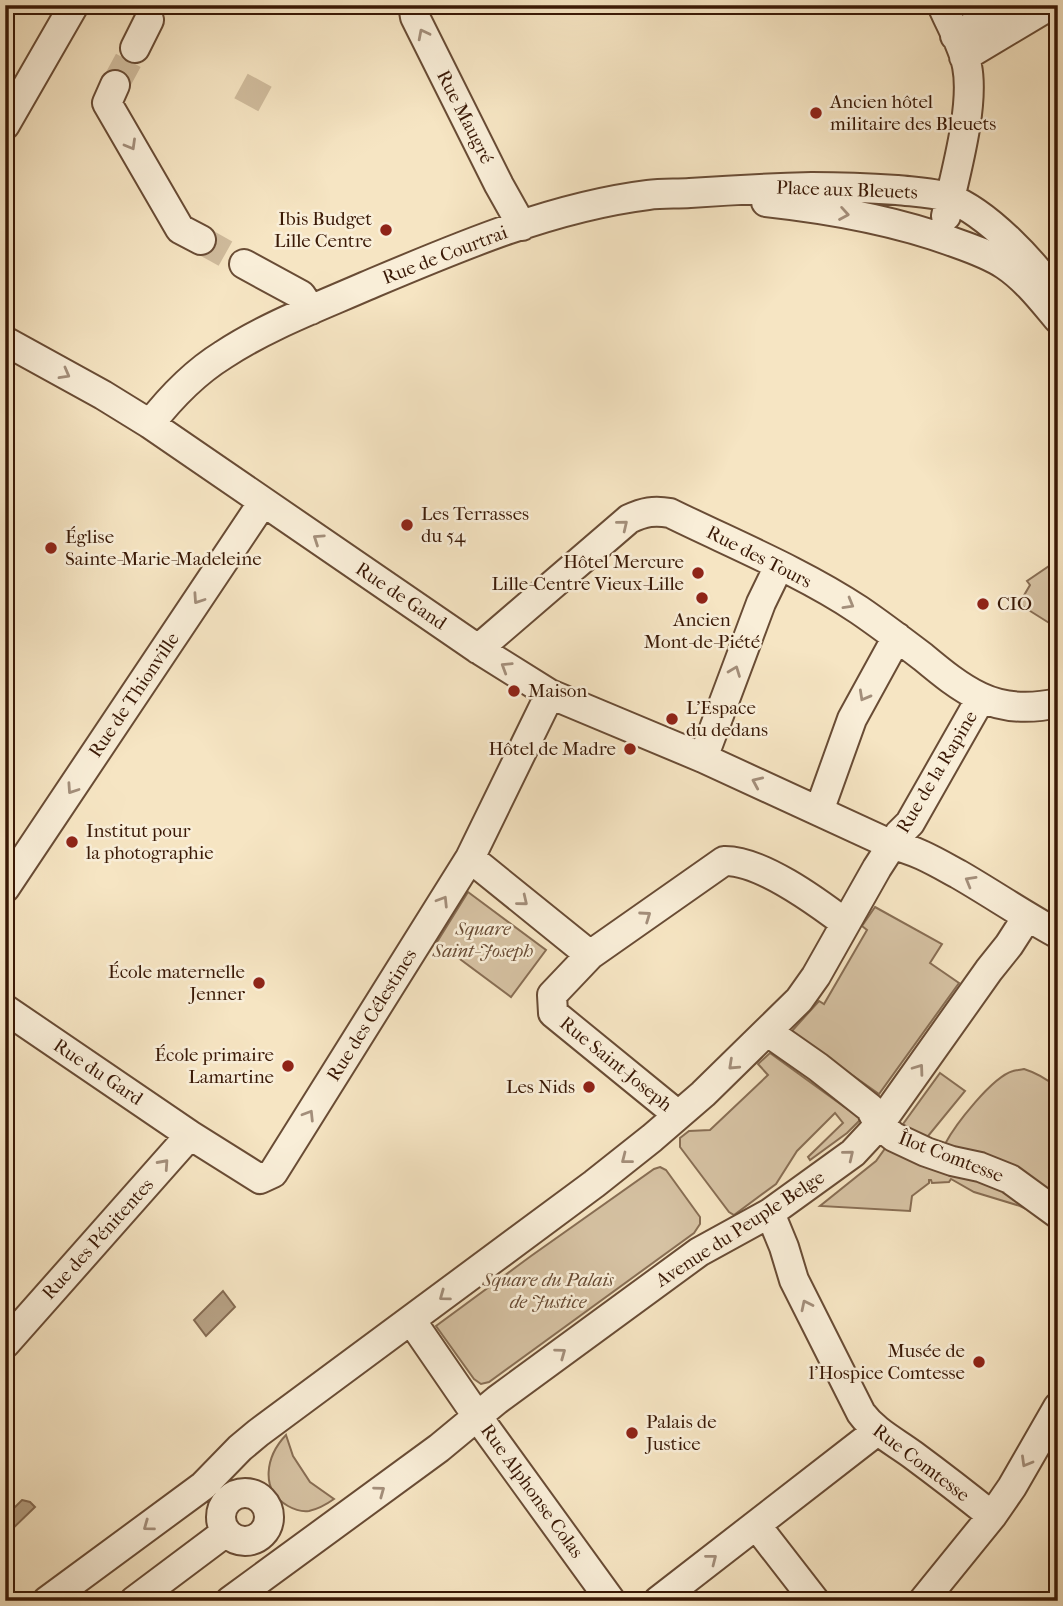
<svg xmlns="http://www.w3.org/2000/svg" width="1063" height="1606" viewBox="0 0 1063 1606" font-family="'IM FELL French Canon',serif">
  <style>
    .green { fill: #d6c2a3; stroke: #886e54; stroke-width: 2 }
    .water { fill: #b6a083; stroke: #846a51; stroke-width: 2 }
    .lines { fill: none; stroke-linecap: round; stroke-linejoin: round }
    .minor-tunnel { stroke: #d0bc9d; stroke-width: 28; stroke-dasharray: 28 14; stroke-linecap: butt }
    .minor-casing { stroke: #694c35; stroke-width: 32 }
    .minor { stroke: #f9eed8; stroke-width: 28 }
    .oneway { stroke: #a38e7a }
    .poi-dot { fill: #8f2418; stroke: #f9eed8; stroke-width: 2.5 }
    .labels { text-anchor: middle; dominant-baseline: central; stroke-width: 5; stroke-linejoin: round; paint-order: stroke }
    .poi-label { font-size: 19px; fill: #3a1906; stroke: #f9eed8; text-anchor: start }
    .street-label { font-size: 19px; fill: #3a1906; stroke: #f9eed8 }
    .park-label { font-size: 19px; font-style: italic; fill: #694c35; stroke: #f9eed8 }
  </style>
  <rect width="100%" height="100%" fill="#f6e5c3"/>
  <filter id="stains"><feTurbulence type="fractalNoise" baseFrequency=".00286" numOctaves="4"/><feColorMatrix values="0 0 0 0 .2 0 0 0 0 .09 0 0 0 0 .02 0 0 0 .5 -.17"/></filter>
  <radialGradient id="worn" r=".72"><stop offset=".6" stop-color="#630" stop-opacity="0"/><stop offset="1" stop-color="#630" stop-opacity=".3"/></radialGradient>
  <path class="green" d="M1058,560v73h-3l-1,-7 -35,-22 11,-19 -3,-4z
    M468,892l78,58 -35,47 -74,-55z
    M875,907l67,37 -12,19 29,20 -80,111 -88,-62 28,-31 5,3 43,-74 -5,-4z
    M770,1053l91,66 -14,14 -37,27 -2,-3 35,-34 -8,-10 -38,38 -21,33 -42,31 -5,-3 -49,-65v-9l9,-7 21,-1 58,-55 -10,-11z
    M1024,1069c13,4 23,10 34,19v114l-113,-58c10,-19 47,-67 68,-73 3,-1 7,-1 11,-2z
    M940,1073l25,18 -41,50 -26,-10z
    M889,1143l104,36 61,43 -34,-16 -46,-14 -23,-13 -2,3 -17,1 -1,-3h-2v3l-17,13 -2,15 -90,-5 56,-45z
    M660,1167l6,3 34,47v7l-6,9 -205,149 -8,2 -7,-5 -38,-53 95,-70 123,-87z
    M286,1435l7,21 17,26 24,17c-7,5 -16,10 -25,12 -8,1 -14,-1 -21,-5 -29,-16 -22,-50 -2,-71z"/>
  <path class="water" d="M223,1291l12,16 -29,29 -12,-16z
    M22,1500l8,2 5,5 -30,29v-19z"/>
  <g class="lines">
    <path class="minor-tunnel" d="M115,85l20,-37
      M241,86l24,13
      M201,240l43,24"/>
    <defs>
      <path id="minor" d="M413,5l2,12 84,168 23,41
        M942,5c8,19 21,41 25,61 8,40 -12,109 -21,150
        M955,36l55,-31
        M135,48l14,-28
        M964,57l87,-52
        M115,85l-8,18 73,126 21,11
        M5,125l69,-120
        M766,202c64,7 129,18 190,41 17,6 34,12 49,22 21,14 37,35 53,54
        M244,264l57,31 10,15
        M5,341l98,54 47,29 328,225 72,45 153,64 189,87c24,5 44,17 66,29 33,19 65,41 100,60
        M150,424c21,-27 44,-51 73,-69 44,-29 95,-48 143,-69 90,-38 185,-79 282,-91 14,-2 28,-1 42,-2 41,-3 81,-5 122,-6 29,0 56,1 85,3 17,2 36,2 52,8 39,15 85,65 109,99
        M478,649l151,-130c15,-7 25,-9 41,-6 61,30 132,59 189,97 22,15 43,31 64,47 18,15 36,30 57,40 25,12 51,12 78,6
        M703,758l58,-155 18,-37
        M819,811l33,-92 45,-82
        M470,858l120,97
        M5,888l258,-386
        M5,1009l185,126 70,44 13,-6 197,-315 80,-164
        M768,1032l50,35 52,41 9,17 15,12 32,15 26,9 28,6 30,12 48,35
        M678,1115l-125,-102 -1,-18 38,-40 134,-94c36,-1 92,40 121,62
        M770,1213l14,34 10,33 67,133c14,19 33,28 52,42 27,20 53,40 79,61
        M411,1320l66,96 134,185
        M5,1344l185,-209
        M221 1517a24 24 0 1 1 48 0a24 24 0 1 1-48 0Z
        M756,1525l59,76
        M47,1601l156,-115 37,-38 18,-15 336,-249 58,-46 51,-44 96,-94 17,-24 61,-108 22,-34 11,-11 71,-125
        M134,1601l92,-69
        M230,1601l209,-153 58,-48 202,-148 71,-39 83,-60 26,-28 110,-155 20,-25 18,-28
        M658,1601l219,-170
        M923,1601l69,-85 20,-29 46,-80"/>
    </defs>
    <use href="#minor" class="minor-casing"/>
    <use href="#minor" class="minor"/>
  </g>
  <defs><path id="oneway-chevron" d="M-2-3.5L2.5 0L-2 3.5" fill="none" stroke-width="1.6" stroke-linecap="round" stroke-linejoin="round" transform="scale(1.75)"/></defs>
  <g class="oneway">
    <use href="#oneway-chevron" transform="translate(423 34) rotate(-117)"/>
    <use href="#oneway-chevron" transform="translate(131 145) rotate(60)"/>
    <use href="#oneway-chevron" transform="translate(844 214) rotate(10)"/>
    <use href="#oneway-chevron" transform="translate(65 374) rotate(29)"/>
    <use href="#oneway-chevron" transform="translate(623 525) rotate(-39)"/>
    <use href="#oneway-chevron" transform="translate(318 539) rotate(-146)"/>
    <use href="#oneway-chevron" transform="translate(198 599) rotate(124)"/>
    <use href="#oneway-chevron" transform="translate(849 604) rotate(30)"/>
    <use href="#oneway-chevron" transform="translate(506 667) rotate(-148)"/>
    <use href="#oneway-chevron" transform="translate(735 671) rotate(-69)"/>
    <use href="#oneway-chevron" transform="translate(864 696) rotate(119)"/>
    <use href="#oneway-chevron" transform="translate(757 782) rotate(-156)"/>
    <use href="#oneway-chevron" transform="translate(72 789) rotate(124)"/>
    <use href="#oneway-chevron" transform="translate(970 881) rotate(-150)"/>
    <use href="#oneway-chevron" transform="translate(443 901) rotate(-58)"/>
    <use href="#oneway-chevron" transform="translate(523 901) rotate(39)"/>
    <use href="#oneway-chevron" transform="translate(646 916) rotate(-35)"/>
    <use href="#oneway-chevron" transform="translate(733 1065) rotate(137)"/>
    <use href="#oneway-chevron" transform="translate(919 1069) rotate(-54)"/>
    <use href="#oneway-chevron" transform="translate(309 1115) rotate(-58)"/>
    <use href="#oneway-chevron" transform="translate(849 1155) rotate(-39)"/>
    <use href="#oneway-chevron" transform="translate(626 1159) rotate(142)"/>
    <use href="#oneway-chevron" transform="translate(164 1164) rotate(-48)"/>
    <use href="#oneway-chevron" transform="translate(444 1296) rotate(144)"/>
    <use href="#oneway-chevron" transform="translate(806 1305) rotate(-116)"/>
    <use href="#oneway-chevron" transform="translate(561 1353) rotate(-36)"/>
    <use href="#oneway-chevron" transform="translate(1026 1462) rotate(120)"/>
    <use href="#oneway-chevron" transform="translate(380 1491) rotate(-36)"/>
    <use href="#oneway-chevron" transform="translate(148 1526) rotate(144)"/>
    <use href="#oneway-chevron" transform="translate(712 1559) rotate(-38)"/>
  </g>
  <g class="poi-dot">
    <circle cx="816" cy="113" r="7"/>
    <circle cx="386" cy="230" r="7"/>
    <circle cx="407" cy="525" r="7"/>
    <circle cx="51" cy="548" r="7"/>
    <circle cx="698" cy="573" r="7"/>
    <circle cx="702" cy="598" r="7"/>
    <circle cx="983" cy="604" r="7"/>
    <circle cx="514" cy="691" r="7"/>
    <circle cx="672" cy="719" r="7"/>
    <circle cx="630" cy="749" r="7"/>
    <circle cx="72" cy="842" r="7"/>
    <circle cx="259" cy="983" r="7"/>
    <circle cx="288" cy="1066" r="7"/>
    <circle cx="589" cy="1087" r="7"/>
    <circle cx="979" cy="1362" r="7"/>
    <circle cx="632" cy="1433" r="7"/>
  </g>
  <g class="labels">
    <g class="poi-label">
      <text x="830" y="102">Ancien hôtel<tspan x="830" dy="22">militaire des Bleuets</tspan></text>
      <text x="372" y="219" text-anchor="end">Ibis Budget<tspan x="372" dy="22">Lille Centre</tspan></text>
      <text x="421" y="514">Les Terrasses<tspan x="421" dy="22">du 54</tspan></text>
      <text x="65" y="537">Église<tspan x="65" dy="22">Sainte-Marie-Madeleine</tspan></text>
      <text x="684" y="562" text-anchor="end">Hôtel Mercure<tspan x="684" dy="22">Lille-Centre Vieux-Lille</tspan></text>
      <text x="997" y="604">CIO</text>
      <text x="702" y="620" text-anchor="middle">Ancien<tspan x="702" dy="22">Mont-de-Piété</tspan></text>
      <text x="528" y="691">Maison</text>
      <text x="686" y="708">L'Espace<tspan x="686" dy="22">du dedans</tspan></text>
      <text x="616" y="749" text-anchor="end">Hôtel de Madre</text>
      <text x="86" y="831">Institut pour<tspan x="86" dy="22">la photographie</tspan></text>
      <text x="245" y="972" text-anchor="end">École maternelle<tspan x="245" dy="22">Jenner</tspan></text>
      <text x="274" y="1055" text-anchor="end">École primaire<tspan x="274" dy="22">Lamartine</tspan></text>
      <text x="575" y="1087" text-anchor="end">Les Nids</text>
      <text x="965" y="1351" text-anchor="end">Musée de<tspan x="965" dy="22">l'Hospice Comtesse</tspan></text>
      <text x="646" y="1422">Palais de<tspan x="646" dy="22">Justice</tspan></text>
    </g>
    <g class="street-label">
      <text transform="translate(465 117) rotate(63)">Rue Maugré</text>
      <text transform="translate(847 190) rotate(2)">Place aux Bleuets</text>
      <text transform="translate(445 255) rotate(-21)">Rue de Courtrai</text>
      <text transform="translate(759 557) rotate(27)">Rue des Tours</text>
      <text transform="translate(401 596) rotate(34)">Rue de Gand</text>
      <text transform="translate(134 695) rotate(-56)">Rue de Thionville</text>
      <text transform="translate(937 772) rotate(-59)">Rue de la Rapine</text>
      <text transform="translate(372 1015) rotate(-58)">Rue des Célestines</text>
      <text transform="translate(616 1064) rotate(39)">Rue Saint-Joseph</text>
      <text transform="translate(98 1072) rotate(34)">Rue du Gard</text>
      <text transform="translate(951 1157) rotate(21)">Îlot Comtesse</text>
      <text transform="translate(740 1229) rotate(-33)">Avenue du Peuple Belge</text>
      <text transform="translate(98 1239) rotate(-48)">Rue des Pénitentes</text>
      <text transform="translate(921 1463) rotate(37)">Rue Comtesse</text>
      <text transform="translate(532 1491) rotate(54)">Rue Alphonse Colas</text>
    </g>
    <g class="park-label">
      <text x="483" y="929">Square<tspan x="483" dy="22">Saint-Joseph</tspan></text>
      <text x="548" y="1280">Square du Palais<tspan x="548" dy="22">de Justice</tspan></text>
    </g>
  </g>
  <rect width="1063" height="1606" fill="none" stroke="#f6e5c3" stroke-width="28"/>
  <rect x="7" y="7" width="1049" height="1592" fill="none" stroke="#3a1906" stroke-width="3.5"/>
  <rect x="14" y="14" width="1035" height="1578" fill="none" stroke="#3a1906" stroke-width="2"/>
  <rect width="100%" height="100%" filter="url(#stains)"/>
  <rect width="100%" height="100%" fill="url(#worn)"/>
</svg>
